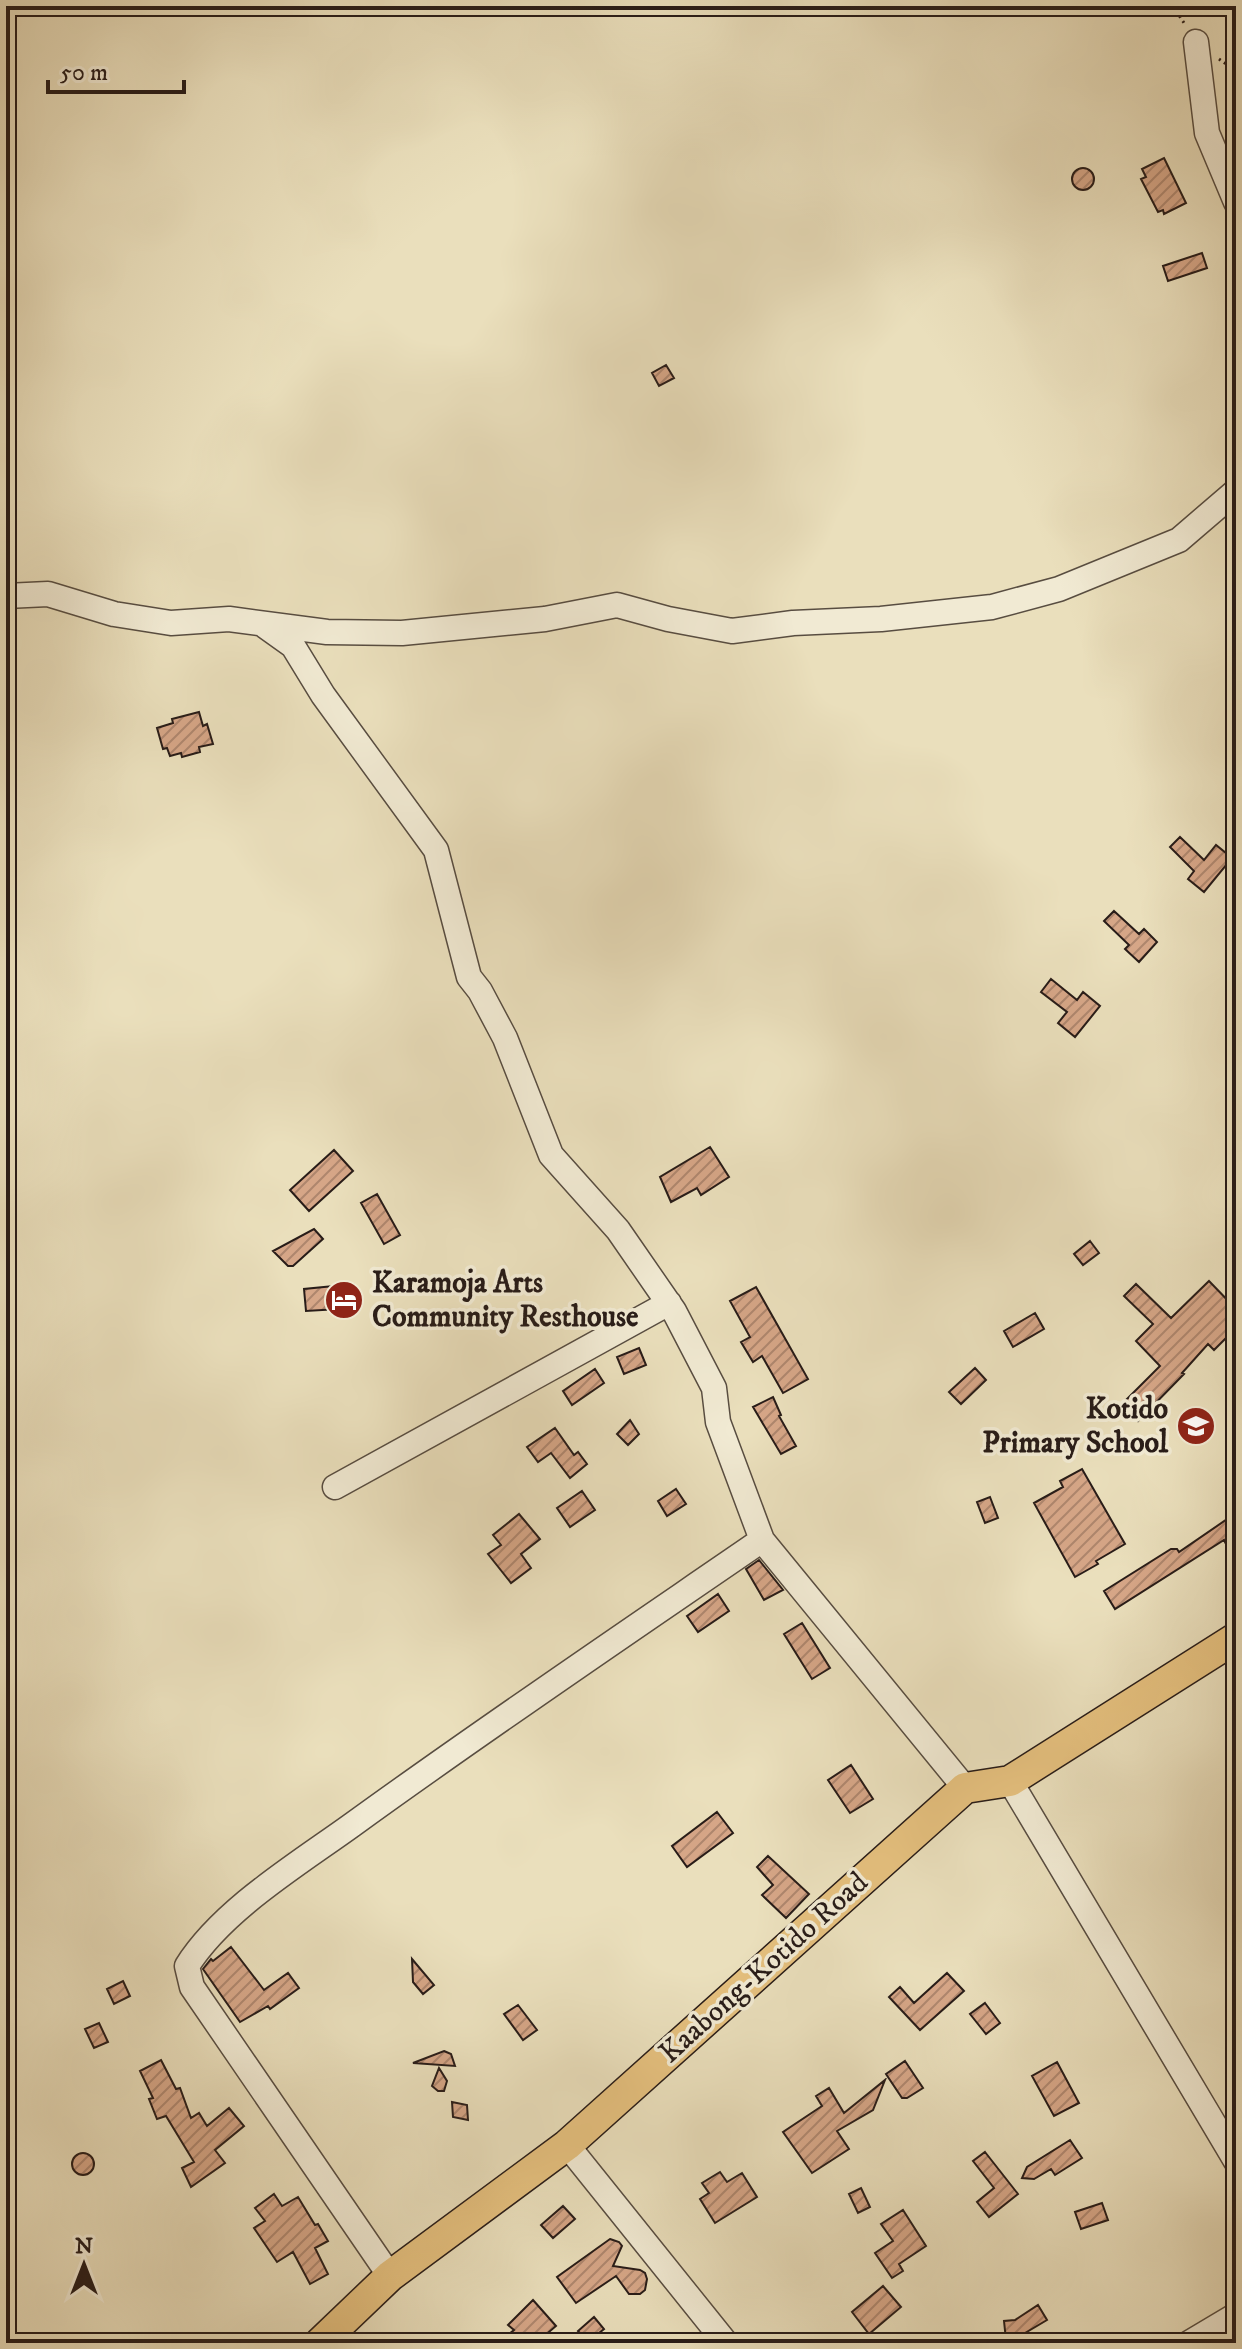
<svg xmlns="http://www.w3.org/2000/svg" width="1242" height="2349" viewBox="0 0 1242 2349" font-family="'IM FELL DW Pica',serif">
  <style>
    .building { fill: url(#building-hatch); stroke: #281c18; stroke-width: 2 }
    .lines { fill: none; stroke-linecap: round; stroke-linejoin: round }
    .minor-casing { stroke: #584d41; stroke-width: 27 }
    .major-casing { stroke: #281c18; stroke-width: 33 }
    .path { stroke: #281c18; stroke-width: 3; stroke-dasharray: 2 4; stroke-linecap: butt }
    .minor { stroke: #f1ead3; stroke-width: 24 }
    .major { stroke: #e5c07e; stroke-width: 30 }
    .labels { text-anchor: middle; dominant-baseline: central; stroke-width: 7; stroke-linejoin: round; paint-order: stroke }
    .poi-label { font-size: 30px; font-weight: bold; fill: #281c18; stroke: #f1ead3; text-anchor: start }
    .street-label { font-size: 30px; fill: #281c18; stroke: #f1ead3 }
  </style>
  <defs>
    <pattern id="building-hatch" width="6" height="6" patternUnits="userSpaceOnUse" patternTransform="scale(2)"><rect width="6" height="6" fill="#d6a687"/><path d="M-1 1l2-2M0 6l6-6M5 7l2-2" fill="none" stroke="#ae866d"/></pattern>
  </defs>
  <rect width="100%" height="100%" fill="#eadfbc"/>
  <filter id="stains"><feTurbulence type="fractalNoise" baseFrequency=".0025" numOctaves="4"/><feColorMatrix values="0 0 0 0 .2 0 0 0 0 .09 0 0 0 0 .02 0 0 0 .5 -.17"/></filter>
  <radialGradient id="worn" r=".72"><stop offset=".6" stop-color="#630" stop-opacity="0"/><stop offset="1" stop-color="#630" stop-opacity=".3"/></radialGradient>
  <path class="building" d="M1164,158l22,45 -22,11 -1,-4 -5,2 -17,-33 5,-2 -4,-8z
    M1072 179a11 11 0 1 1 22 0a11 11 0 1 1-22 0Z
    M1202,253l5,15 -39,13 -5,-15z
    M666,365l8,13 -15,8 -7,-13z
    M199,712l4,14 4,-2 6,20 -14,3 1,5 -18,5 -1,-4 -11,3 -3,-8 -4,1 -6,-21 16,-5 -1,-4z
    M1180,837l24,23 12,-15 16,13 -28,34 -16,-13 6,-8 -24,-24z
    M1114,911l25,23 5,-5 13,13 -18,20 -14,-13 4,-4 -25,-24z
    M1051,979l26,21 6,-8 17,14 -25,31 -17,-14 9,-11 -26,-20z
    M710,1147l19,30 -28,18 -4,-7 -26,14 -11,-25z
    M334,1150l19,21 -44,40 -19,-21z
    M377,1194l23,41 -16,9 -23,-41z
    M314,1229l9,10 -30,27h-5l-15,-15z
    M1090,1241l9,12 -16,12 -9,-11z
    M1209,1281l27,28v19l-22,22 -6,-6 -26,29 2,1 -46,47 -17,-16 39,-39 -24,-25 17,-17 -29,-28 12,-12 35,34z
    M354,1284l2,24 -50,3 -2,-22z
    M756,1287l52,92 -25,14 -21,-37 -9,6 -12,-20 9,-5 -20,-36z
    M1035,1313l9,16 -31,18 -9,-16z
    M639,1348l7,17 -22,9 -7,-17z
    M975,1368l11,12 -25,24 -12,-12z
    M595,1369l9,14 -32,22 -9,-14z
    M773,1397l8,18 -2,1 17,30 -15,8 -28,-47z
    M630,1420l9,14 -11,11 -11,-11z
    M555,1428l19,27 4,-3 9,12 -17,14 -19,-25 -13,9 -11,-15z
    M1082,1469l43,75 -29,17 2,3 -23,13 -41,-74 29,-16 -3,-6z
    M676,1489l10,15 -19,12 -9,-15z
    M582,1491l13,19 -25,17 -13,-19z
    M990,1497l8,21 -13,5 -8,-21z
    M1236,1513v25l-10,6 -2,-4 -109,69 -11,-18 67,-42h6l2,3z
    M519,1514l21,25 -19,15 10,14 -20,15 -23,-29 13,-9 -8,-10z
    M759,1560l24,30 -19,10 -18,-31z
    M718,1594l11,17 -31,21 -11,-16z
    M802,1623l28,45 -18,11 -28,-45z
    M851,1765l22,34 -23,14 -22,-33z
    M717,1812l16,21 -46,34 -15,-21z
    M768,1856l41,38 -23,24 -24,-23 11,-10 -16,-18z
    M231,1947l33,43 24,-17 11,15 -29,21 -2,-3 -28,16 -37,-53 8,-10 2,2z
    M412,1959l22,26 -11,9 -10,-12z
    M947,1973l17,18 -44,39 -31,-33 11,-10 14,16z
    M123,1981l7,15 -16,8 -7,-15z
    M985,2003l15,20 -14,11 -16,-20z
    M518,2005l19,25 -14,10 -19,-26z
    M99,2023l9,19 -14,6 -9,-19z
    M444,2051l7,3 4,12 -42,-3z
    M161,2060l15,29 4,-1 11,30 8,-5 8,13 22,-18 15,18 -29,24 10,13 -34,24 -9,-19 12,-6 -28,-46 -9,3 -8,-20 4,-1 -13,-27z
    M905,2061l18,27 -16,10h-5l-16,-24z
    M1057,2062l22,41 -25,13 -22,-40z
    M439,2068l8,13 -3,10h-6l-6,-5z
    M885,2080l-12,30 -36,21 12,18 -37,24 -29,-41 39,-26 -6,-10 13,-8 15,25z
    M452,2102l15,3 1,15 -15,-3z
    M1070,2140l12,18 -27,17 -4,-6 -17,10 -12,-1 5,-11z
    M985,2152l33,42 -29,23 -12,-15 17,-14 -21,-27z
    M72 2164a11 11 0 1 1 22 0a11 11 0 1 1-22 0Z
    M720,2172l7,10 15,-9 15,24 -42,26 -15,-24 9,-6 -7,-10z
    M861,2188l9,19 -12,6 -9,-19z
    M274,2194l8,12 16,-9 17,28 3,-1 10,17 -13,7 13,26 -18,10 -17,-32 -16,10 -23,-34 11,-7 -10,-13z
    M1102,2203l6,17 -27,9 -6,-17z
    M563,2206l12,13 -22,19 -12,-13z
    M903,2210l23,36 -27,18 4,7 -11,7 -17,-25 18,-12 -12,-17z
    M610,2239l9,3 3,4 -9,20 27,4 5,3 2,6 -2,11 -5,4h-11l-13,-18 -40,27 -19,-26z
    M883,2286l18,21 -32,27 -17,-22z
    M533,2300l23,26 -20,17h-38l16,-13 -6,-5z
    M1038,2305l9,15 -32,19 -9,1 -2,-19 11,-1z
    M594,2317l10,12 -16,13 -10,-11z"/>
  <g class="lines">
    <defs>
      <path id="minor" d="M1196,42l11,91 29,69
        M6,596l42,-2 66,20 57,9 58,-4 98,13 75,1 143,-14 72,-14 51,14 64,12 61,-8 88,-4 111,-12 67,-18 120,-49 57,-49
        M265,626l28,20 30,49 113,155 33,127 11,14 25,47 46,117 67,75 56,81 40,77 4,34 44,118
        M335,1487l334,-184
        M1010,1781l226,380
        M567,2145l159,198
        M390,2276l-198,-289 -5,-21c35,-56 111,-102 165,-141 135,-98 273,-191 410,-285l203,248
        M1189,2343l47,-28"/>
      <path id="major" d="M320,2343l70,-67 177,-131 398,-357 45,-7 226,-143"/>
    </defs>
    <use href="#minor" class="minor-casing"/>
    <use href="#major" class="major-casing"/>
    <path class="path" d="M1173,6l13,20
      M1219,59l17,12"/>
    <use href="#minor" class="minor"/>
    <use href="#major" class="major"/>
  </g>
  <defs>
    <symbol id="hotel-disc" viewBox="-11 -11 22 22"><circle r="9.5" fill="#8f2418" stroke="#f1ead3"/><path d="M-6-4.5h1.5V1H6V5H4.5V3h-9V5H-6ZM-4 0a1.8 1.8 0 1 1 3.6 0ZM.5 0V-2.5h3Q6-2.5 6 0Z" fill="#fff"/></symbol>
    <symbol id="school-disc" viewBox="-11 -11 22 22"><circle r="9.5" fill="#8f2418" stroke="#f1ead3"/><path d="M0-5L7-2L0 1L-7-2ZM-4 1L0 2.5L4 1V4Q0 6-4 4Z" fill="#fff"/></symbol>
  </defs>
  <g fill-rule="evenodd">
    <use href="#hotel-disc" x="322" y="1278" width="44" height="44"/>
    <use href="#school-disc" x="1174" y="1404" width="44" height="44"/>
  </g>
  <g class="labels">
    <g class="poi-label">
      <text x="372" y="1283">Karamoja Arts<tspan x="372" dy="34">Community Resthouse</tspan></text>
      <text x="1168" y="1409" text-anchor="end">Kotido<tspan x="1168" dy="34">Primary School</tspan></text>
    </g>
    <g class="street-label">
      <text transform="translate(764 1968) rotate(-42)">Kaabong-Kotido Road</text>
    </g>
  </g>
  <rect width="1242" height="2349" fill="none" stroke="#eadfbc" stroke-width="32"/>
  <rect x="8" y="8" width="1226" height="2333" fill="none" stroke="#281c18" stroke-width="4"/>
  <rect x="16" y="16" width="1210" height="2317" fill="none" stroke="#281c18" stroke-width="2"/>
  <g transform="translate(84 2265)" stroke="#f1ead3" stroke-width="6" paint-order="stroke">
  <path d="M0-6L14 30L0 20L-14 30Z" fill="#281c18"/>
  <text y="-12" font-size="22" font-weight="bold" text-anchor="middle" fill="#281c18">N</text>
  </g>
  <path d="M48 80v12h136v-12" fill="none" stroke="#281c18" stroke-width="4"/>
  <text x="60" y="80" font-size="24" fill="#281c18" stroke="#f1ead3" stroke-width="6" paint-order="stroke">50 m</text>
  <rect width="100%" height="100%" filter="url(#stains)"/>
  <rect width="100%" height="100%" fill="url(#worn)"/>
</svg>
